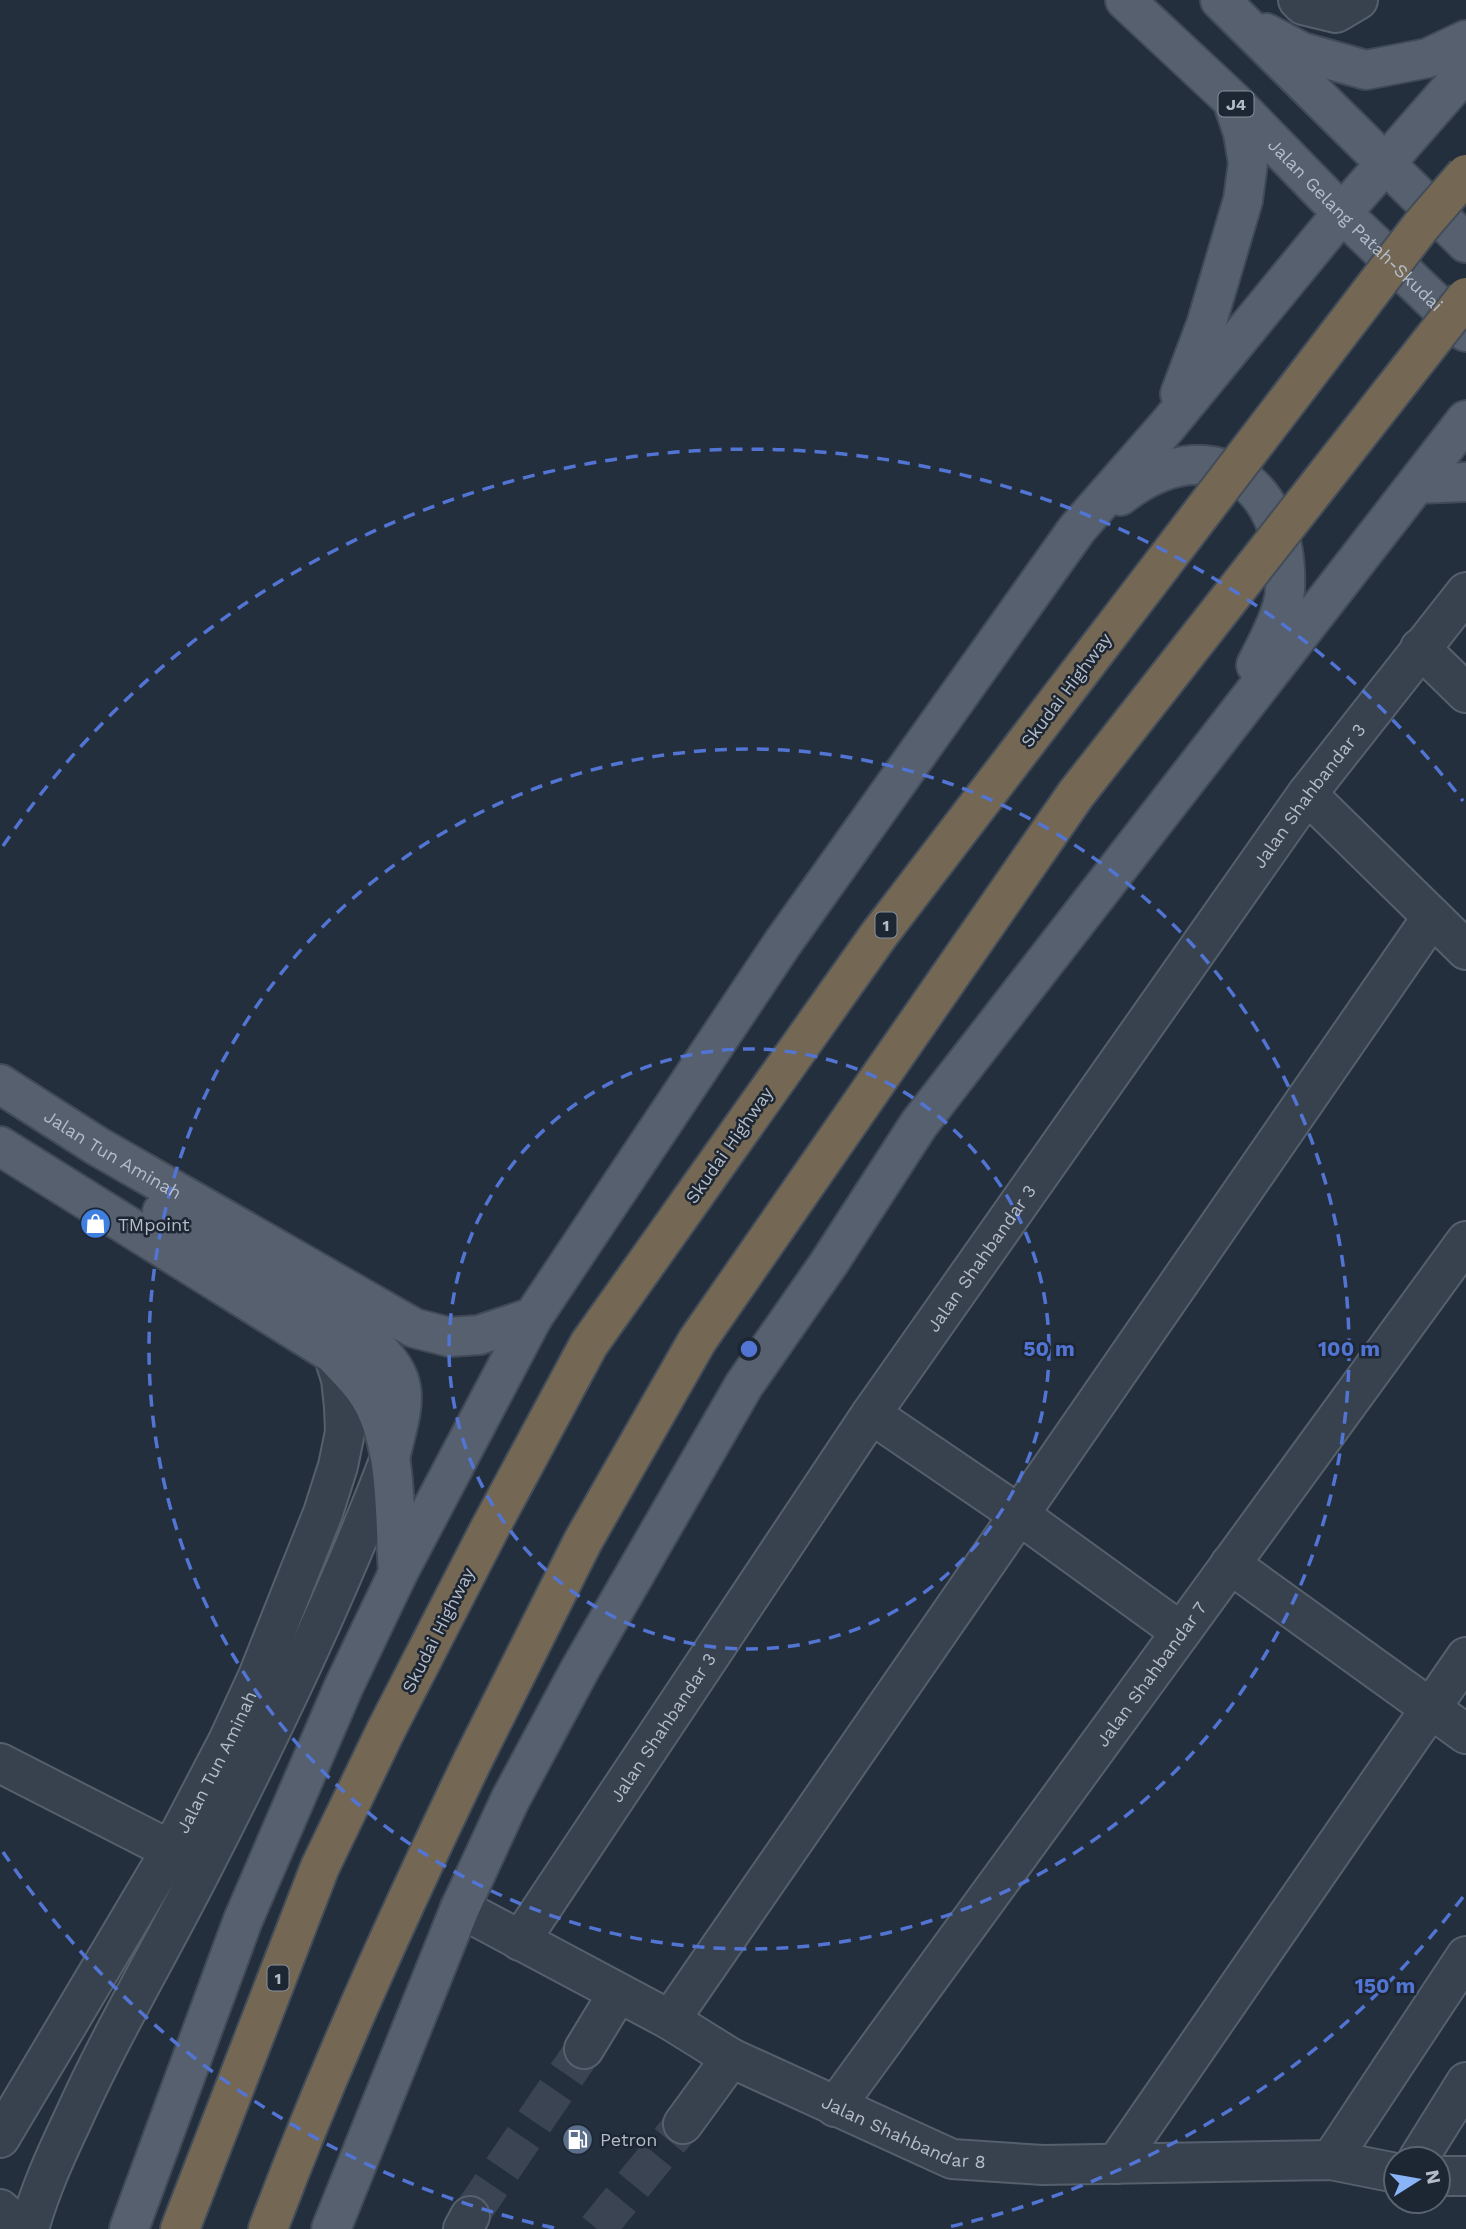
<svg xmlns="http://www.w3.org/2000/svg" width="1466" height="2229" viewBox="0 0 1466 2229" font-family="'Work Sans',sans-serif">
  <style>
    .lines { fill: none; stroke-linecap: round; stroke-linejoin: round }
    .minor-tunnel { stroke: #3a4453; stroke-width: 38; stroke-dasharray: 38 19; stroke-linecap: butt }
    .minor-casing { stroke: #565f6c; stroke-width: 42 }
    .major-casing { stroke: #414a57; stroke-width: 42 }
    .highway-casing { stroke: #434c59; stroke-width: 42 }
    .minor { stroke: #38414e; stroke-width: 38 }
    .major { stroke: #56606e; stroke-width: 38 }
    .highway { stroke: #746855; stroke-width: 38 }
    .highway-bridge-casing { stroke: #434c59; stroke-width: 42; stroke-linecap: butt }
    .highway-bridge { stroke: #746855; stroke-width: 38 }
    .ring { fill: none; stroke: #5274d3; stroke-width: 3.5; stroke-dasharray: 12 9 }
    .labels { text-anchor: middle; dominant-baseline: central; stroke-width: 5; stroke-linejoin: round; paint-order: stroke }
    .shield { fill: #1d2633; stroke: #878f9c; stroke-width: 2 }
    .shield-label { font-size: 16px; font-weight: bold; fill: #b4bcc9 }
    .street-label { font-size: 18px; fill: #b4bcc9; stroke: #1d2633 }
    .poi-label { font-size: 18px; fill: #b4bcc9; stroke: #1d2633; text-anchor: start }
    .centre { fill: #5274d3; stroke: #1d2633; stroke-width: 3.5 }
    .ring-label { font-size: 21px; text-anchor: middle; font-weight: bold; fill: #5274d3; stroke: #1d2633; stroke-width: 5; stroke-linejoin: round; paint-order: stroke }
  </style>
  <rect width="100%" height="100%" fill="#242f3e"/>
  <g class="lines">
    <path class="minor-tunnel" d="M470,2216l114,-167
      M597,2229l86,-105"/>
    <defs>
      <g id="minor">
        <path d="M1298,0l5,5 33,8 22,-13"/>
        <path d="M1420,648l46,45"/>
        <path d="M1307,794l159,156"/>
        <path d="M871,1414l147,100 163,118"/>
        <path d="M1230,1564l236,170"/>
        <path d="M0,1763l192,98"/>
        <path id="s1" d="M460,1908l210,112 61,38 221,101 91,6 288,-5 65,13"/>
        <path id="s2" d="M520,1941l351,-527 436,-620 159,-202"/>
        <path d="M670,2020l762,-1103"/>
        <path d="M584,2049l34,-56"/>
        <path id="s3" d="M835,2107l631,-866"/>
        <path d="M683,2124l48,-66"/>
        <path id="s4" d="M0,2138l171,-288 57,-109 30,-65 65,-163 15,-47 7,-34 -1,-25 -3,-28 -8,-25"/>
        <path d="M1418,2159l48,-77"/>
        <path d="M1331,2160l135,-204"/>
        <path d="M1116,2164l350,-507"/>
        <path d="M1438,2176h28"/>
        <path d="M0,2209l22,20"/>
        <path d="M29,2229c11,-39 26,-72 43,-108 39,-87 88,-169 131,-254 68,-133 134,-270 187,-409"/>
        <path d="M463,2229l7,-13"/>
      </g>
      <g id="major">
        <path id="s5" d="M1125,0l107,100 110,113 124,119"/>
        <path d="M1220,0l246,243"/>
        <path d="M1266,33l36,19 64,18 62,-12 38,-18"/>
        <path d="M1180,394l26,-69 37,-125 5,-37 -5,-30 -10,-30"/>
        <path d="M1417,484l49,-2"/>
        <path d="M1120,496c91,-71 170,-13 165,94 -1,23 -19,55 -29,75"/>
        <path id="s6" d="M0,1084l97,62 317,182 35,9 30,-2 54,-18"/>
        <path d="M0,1146l333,208c11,12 23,23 32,36 34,47 29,127 33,183"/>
        <path d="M162,1212l211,133c42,37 29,61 18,109"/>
        <path d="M129,2229l114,-309 101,-234 54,-113 135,-256 249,-373 295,-415 91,-104 174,-212 124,-142"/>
        <path d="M331,2229l129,-321 50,-108 69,-129 165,-286 85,-122 90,-139 547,-704"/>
      </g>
      <path id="highway" d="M180,2229l140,-362 66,-137
        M268,2229c60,-160 131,-315 205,-469"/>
    </defs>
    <use href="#minor" class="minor-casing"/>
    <use href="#major" class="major-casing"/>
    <use href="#highway" class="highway-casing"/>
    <use href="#minor" class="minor"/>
    <use href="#major" class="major"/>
    <use href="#highway" class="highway"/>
    <defs>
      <path id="highway-bridge" d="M386,1730l104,-202 99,-184 289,-408 543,-710 45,-52
        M473,1760l110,-219 114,-200 379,-547 390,-497"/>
    </defs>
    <use href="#highway-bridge" class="highway-bridge-casing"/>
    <use href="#highway-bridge" class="highway-bridge"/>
  </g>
  <g class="ring">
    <circle cx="749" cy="1349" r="300"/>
    <circle cx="749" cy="1349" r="600"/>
    <path d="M1463 1897A900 900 0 0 1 944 2228M554 2228A900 900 0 0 1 3 1852M3 846A900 900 0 0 1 1463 801"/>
  </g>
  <defs>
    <symbol id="shop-disc" viewBox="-11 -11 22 22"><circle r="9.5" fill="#3f7fe0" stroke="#1d2633"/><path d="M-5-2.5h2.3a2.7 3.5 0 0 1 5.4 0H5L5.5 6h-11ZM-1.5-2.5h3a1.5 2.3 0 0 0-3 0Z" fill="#fff"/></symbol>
    <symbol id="fuel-disc" viewBox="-11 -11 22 22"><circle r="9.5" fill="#5c6f8a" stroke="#1d2633"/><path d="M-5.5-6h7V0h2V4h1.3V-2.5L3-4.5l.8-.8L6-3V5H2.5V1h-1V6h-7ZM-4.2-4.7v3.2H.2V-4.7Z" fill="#fff"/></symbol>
  </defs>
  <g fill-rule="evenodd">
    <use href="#shop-disc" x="78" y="1206" width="35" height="35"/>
    <use href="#fuel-disc" x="560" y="2122" width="35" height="35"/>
  </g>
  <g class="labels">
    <g class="shield">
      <rect x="1218.5" y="91.5" width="35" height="25" rx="5"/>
      <rect x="875.5" y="912.5" width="21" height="25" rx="5"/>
      <rect x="267.5" y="1965.5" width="21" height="25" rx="5"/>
    </g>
    <g class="shield-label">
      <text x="1236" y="104">J4</text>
      <text x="886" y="925">1</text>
      <text x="278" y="1978">1</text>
    </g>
    <g class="street-label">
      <text stroke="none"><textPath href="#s5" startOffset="322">Jalan Gelang Patah-Skudai</textPath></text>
      <text transform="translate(1066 690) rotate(-53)">Skudai Highway</text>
      <text stroke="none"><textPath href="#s2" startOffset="1391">Jalan Shahbandar 3</textPath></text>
      <text transform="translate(729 1145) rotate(-55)">Skudai Highway</text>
      <text stroke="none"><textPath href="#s6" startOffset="133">Jalan Tun Aminah</textPath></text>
      <text stroke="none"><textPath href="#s2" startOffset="824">Jalan Shahbandar 3</textPath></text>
      <text transform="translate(438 1630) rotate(-63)">Skudai Highway</text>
      <text stroke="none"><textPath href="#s3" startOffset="536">Jalan Shahbandar 7</textPath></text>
      <text stroke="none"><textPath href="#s2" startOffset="257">Jalan Shahbandar 3</textPath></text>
      <text stroke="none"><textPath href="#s4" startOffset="434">Jalan Tun Aminah</textPath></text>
      <text stroke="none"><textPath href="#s1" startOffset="499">Jalan Shahbandar 8</textPath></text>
    </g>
    <g class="poi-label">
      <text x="118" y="1224">TMpoint</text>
      <text x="600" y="2139">Petron</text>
    </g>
  </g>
  <circle cx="749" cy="1349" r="10" class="centre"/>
  <g class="ring-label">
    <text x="1049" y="1356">50 m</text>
    <text x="1349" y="1356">100 m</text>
    <text x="1385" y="1993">150 m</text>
  </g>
  <g transform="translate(1417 2180) rotate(79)"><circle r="33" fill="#1d2633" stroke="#59626f" stroke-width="2"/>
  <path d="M0-5L12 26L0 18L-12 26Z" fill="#8ab4f8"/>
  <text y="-10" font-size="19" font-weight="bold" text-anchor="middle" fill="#b4bcc9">N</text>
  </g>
</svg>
